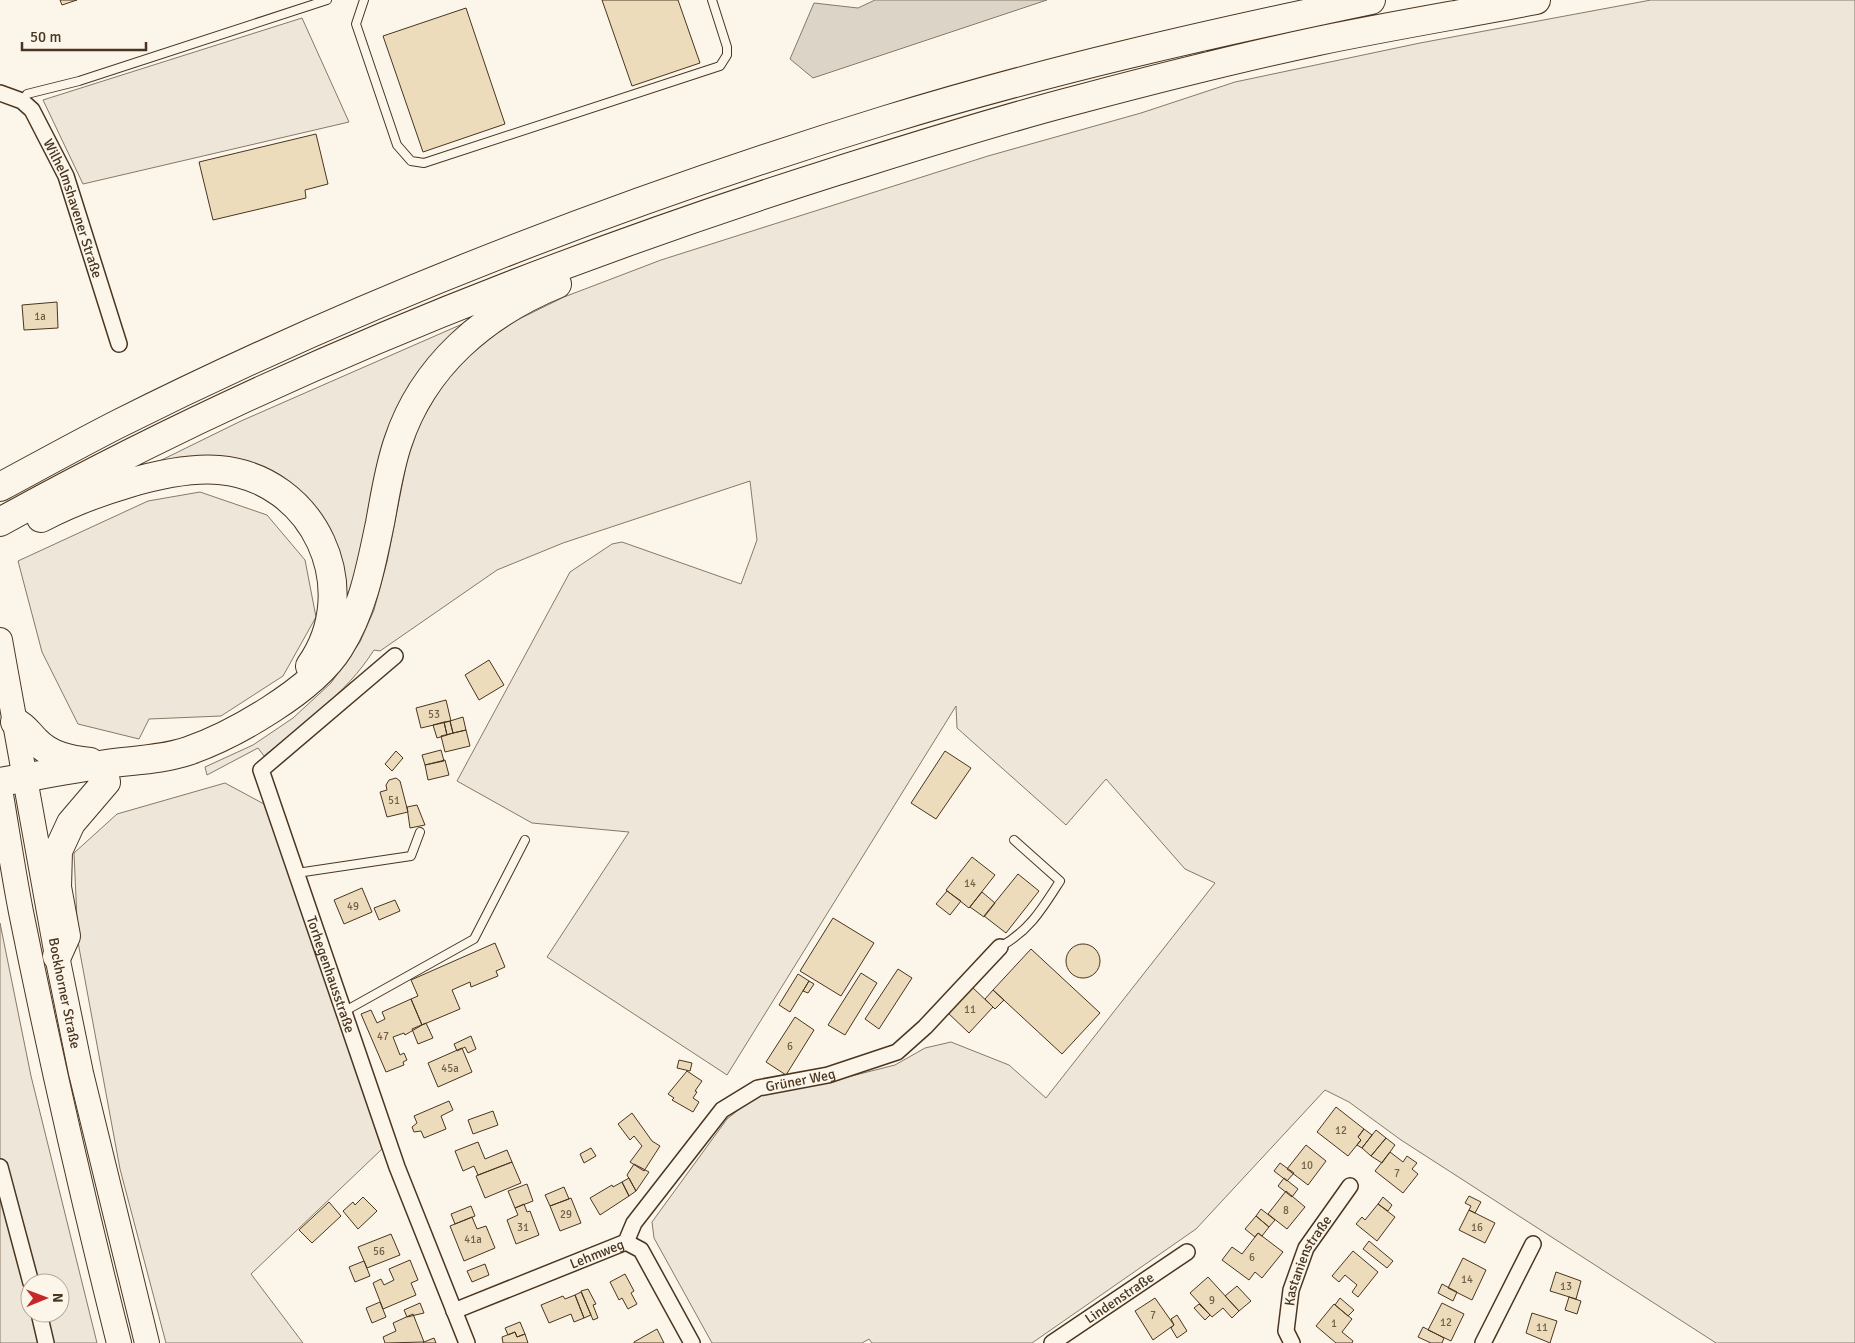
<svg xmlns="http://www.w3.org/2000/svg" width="1855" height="1343" viewBox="0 0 1855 1343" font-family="Signika,sans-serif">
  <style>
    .green { fill: #ede6d9; stroke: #887966; fill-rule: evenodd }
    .water { fill: #dcd4c6; stroke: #887966 }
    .building { fill: #ecdcbc; stroke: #4a3520 }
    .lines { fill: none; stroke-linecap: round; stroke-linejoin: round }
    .service-casing { stroke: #4a3520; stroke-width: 10 }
    .minor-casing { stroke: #4a3520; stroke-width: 18 }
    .primary-casing { stroke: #4a3520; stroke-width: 26 }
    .motorway-casing { stroke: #4a3520; stroke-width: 30 }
    .service { stroke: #fbf6e9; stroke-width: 8 }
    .minor { stroke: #fbf6e9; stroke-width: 15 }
    .primary { stroke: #fbf6e9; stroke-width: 24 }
    .motorway { stroke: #fbf6e9; stroke-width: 28 }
    .labels { text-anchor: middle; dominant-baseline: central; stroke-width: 4; stroke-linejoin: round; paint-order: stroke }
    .number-label { font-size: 11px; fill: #725f47 }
    .street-label { font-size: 14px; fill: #4a3520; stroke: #fbf6e9 }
  </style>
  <rect width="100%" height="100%" fill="#fbf6e9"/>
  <path class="green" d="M1651,0h204v1343h-139l-315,-203 -52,-38 -24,-12 -129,139 -164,114h-160l-3,-4 -7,4h-150l-58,-105 -2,-16 75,-103 30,-24 59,-10 79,-20 30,-17 26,-6 58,23 37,33 169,-215 -30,-14 -79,-90 -40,46 -109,-97 -1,-22 -229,369 -180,-118 82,-125 -97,-9 -75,-42 113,-209 42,-28 10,-2 119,42 16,-44 -7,-59 -187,62 -66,27 -117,81 -6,-1c-28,44 -70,73 -110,106l-6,-8 -51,27 -2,-8 48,-22 40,-27 38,-35 29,-41 14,-32 13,-48 21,-107 12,-32 25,-42 33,-35 37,-25 49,-24 97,-37 327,-104 153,-43 94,-31 185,-39z
    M302,18l47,104 -266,62 -40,-84z
    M476,318l-32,35 -89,251 -17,10 -53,-126 -154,-13 110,-54z
    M200,492l67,23 38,45 11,57 -33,59 -62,40 -72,3 -10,20 -61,-15 -36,-72 -24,-91 130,-60z
    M225,783l39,21 60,168 58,177 -131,125 52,69h-137l-46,-174 -42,-227 -4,-89 43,-39z
    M0,923l31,153 66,267h-97zM30,1283h30v30h-30z"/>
  <path class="water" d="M875,0h172l-234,78 -23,-19 24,-56 44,5z"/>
  <path class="building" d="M60,0h17l-15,5z
    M602,0h76l22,63 -68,23z
    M466,8l39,116 -82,28 -40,-116z
    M316,134l12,50 -23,6 1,8 -93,22 -14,-58z
    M57,302l1,26 -34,2 -2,-25z
    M489,660l15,25 -25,15 -14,-25z
    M446,700l5,21 -30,7 -5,-20z
    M463,717l3,13 -13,3 -3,-12z
    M450,721l3,12 -6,2 -3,-13z
    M444,722l3,13 -10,3 -4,-13z
    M466,730l4,16 -25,6 -4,-16z
    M441,750l3,11 -19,4 -3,-10z
    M396,751l7,7 -11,13 -7,-7z
    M945,751l26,17 -35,51 -25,-16z
    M445,760l4,15 -21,5 -3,-15z
    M396,778l4,3 8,31 -21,5 -7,-25 7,-2 -1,-5 3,-5z
    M417,805l8,20 -15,3 -3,-21z
    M972,857l23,18 -26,33 -23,-18z
    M1018,874l21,17 -33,42 -22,-17z
    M362,888l10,24 -28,12 -10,-24z
    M947,891l14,10 -11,14 -14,-11z
    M982,892l13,11 -11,14 -14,-10z
    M395,900l5,11 -21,9 -5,-12z
    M833,918l41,25 -33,53 -41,-25z
    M495,943l10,24 -9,4 2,5 -27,11 -1,-5 -18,8 8,19 -38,16 -11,-26 7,-3 -7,-16z
    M1066 961a17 17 0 1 1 34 0a17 17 0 1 1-34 0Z
    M1031,949l69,64 -38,41 -69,-64z
    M898,969l14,9 -33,51 -14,-10z
    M861,973l16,10 -32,52 -17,-10z
    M798,974l11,7 -19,31 -11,-7z
    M809,981l5,3 -6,9 -5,-2z
    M971,986l22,21 -24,26 -22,-21z
    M993,990l11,10 -9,9 -10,-10z
    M411,999l11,26 -17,10 -1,-2 -11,4 7,18 4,-2 3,7 -4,2 1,3 -18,7 -25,-58 10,-4 6,13 8,-4 -3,-7z
    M795,1017l19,13 -28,45 -20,-13z
    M426,1023l7,15 -15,6 -6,-15z
    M471,1036l5,13 -8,4 -3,-6 -8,4 -3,-7z
    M462,1048l10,24 -34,15 -10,-24z
    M679,1060l13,3 -2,8 -13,-3z
    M687,1071l15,10 -7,10 2,1 -4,6 6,4 -6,10 -21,-12 2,-2 -6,-4z
    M449,1101l4,9 -12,6 5,13 -22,9 -3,-7 -7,1 -2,-5 5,-4 -3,-7z
    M1336,1107l28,22 -6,8 3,3 -13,16 -31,-24z
    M493,1111l5,14 -25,9 -5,-14z
    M632,1113l20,28 8,5 -16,25 -14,-9 12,-16 -8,-10 -4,4 -12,-16z
    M1364,1129l8,6 -10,13 -5,-3 4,-5 -3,-3z
    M1376,1130l10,8 -15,18 -9,-8z
    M1386,1138l9,7 -13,18 -11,-7z
    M478,1142l7,17 22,-9 5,12 -34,13 -4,-9 -11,5 -8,-20z
    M1306,1145l20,16 -18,24 -21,-16z
    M591,1148l5,8 -12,7 -4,-9z
    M1390,1152l13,10 4,-6 10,7 -5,6 6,5 -15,19 -28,-22z
    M512,1162l9,21 -36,15 -9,-22z
    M1280,1163l14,10 -7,8 -13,-10z
    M634,1164l15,8 -13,19 -9,-16z
    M629,1178l7,13 -7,5 -7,-14z
    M1284,1178l14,11 -6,8 -14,-11z
    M622,1182l7,14 -29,19 -10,-17 22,-13 1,2z
    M527,1184l6,17 -18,7 -7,-17z
    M564,1187l5,12 -19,7 -5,-11z
    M1286,1191l19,16 -18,22 -19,-15z
    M1469,1196l12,6 -6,11 -6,-3 2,-4 -6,-3z
    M363,1197l14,14 -19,18 -15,-18 10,-9 2,3z
    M1383,1197l9,8 -4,6 -10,-7z
    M571,1198l10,25 -21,8 -10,-25z
    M329,1202l12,14 -29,27 -13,-13z
    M524,1204l3,8 3,-1 9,24 -23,9 -9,-24 11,-5 -3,-7z
    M1378,1204l17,13 -18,24 -21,-17 6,-7 3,3z
    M471,1206l4,10 -20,8 -4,-10z
    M1261,1209l14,11 -6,7 -13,-11z
    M1469,1210l26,13 -10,20 -26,-13z
    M1256,1216l13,11 -7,9 -4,-3 -3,4 -10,-8z
    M472,1217l5,12 9,-3 9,22 -31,13 -14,-35z
    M1258,1233l25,19 -21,26 -7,-6 -6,8 -27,-20 10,-13 10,7z
    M391,1234l9,21 -33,13 -9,-21z
    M1369,1241l24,20 -6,7 -24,-19z
    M1353,1251l25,21 -20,25 -6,-5 5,-7 -12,-10 -6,7 -7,-6z
    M1463,1258l23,12 -14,30 -24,-12z
    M410,1260l8,20 -7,3 5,12 -33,14 -10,-26 8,-4 3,6 10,-5 -5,-11z
    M364,1261l6,15 -15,6 -6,-15z
    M485,1264l4,11 -17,7 -5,-11z
    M1556,1272l25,9 -5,18 -26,-8z
    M625,1274l9,17 -3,2 6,11 -9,5 -6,-11 -3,2 -9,-18z
    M1208,1277l31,34 -7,7 -9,-10 -11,9 -22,-24z
    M1442,1284l15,8 -4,9 -15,-8z
    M1237,1286l14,15 -12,10 -14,-15z
    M588,1289l8,15 -3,1 5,13 -5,2 -12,-29z
    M581,1292l10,23 -7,3 -9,-23z
    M575,1295l9,23 -10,4 -3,-8 -22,9 -8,-18 22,-9 2,3z
    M1569,1297l12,4 -4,13 -12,-4z
    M1155,1298l19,27 -21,15 -18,-29z
    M1340,1298l14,12 -6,6 -13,-11z
    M380,1302l6,15 -14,6 -6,-15z
    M420,1303l4,10 -17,4 -3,-7z
    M1442,1303l22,11 -13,27 -23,-11z
    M1199,1304l11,11 -5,5 -11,-12z
    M1334,1304l18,15 -10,13 11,9 -1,2h-16l-20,-17z
    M1532,1313l25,8 -7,22 -24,-10z
    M413,1314l11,28 -39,1 -2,-6 13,-6 -3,-8z
    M1177,1315l10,16 -10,7 -6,-10 3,-3 -3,-6z
    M520,1322l5,12 -8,3 -2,-5 -7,3 -3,-7z
    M1423,1327l21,11 -2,5h-11l-13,-6z
    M657,1329l7,14h-30v-1z
    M515,1332l2,5 8,-3 3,9h-25l-1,-6z
    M434,1338l2,5h-13l1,-1z"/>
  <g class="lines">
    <defs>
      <path id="service" d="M364,0l-8,24 41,121 14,16 13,2 296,-97 7,-11v-8l-15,-47
        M22,101l5,-7 52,-13 248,-81
        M297,873l114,-17 9,-24
        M1000,947c30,-17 42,-38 60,-66l-46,-41
        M345,1011l129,-72 51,-99"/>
      <g id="minor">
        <path id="s1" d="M0,93l22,8 10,9 34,66 53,168"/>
        <path id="s2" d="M395,656l-134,114 136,397 70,176"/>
        <path d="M0,1167l31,116"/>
        <path id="s3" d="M626,1242l8,-19 88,-113 36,-22 70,-13 69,-23 28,-25 75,-80"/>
        <path id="s4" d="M454,1311l172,-69 15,8 51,93"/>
        <path d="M39,1313l7,30"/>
        <path id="s5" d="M1052,1343l135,-91"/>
        <path id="s6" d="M1292,1343l-6,-12 5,-41 15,-42 44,-62"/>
        <path d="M1483,1343l50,-99"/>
      </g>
      <g id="primary">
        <path id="s7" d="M0,640l57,316 24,117 66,270"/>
        <path d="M0,789c7,41 13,82 21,123 29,144 62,288 98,431"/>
      </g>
      <path id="motorway" d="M0,487c39,-21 77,-42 116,-62 247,-124 507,-224 770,-305 159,-49 322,-86 485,-120
        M41,518c46,-24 126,-52 178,-48 95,8 146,118 91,196
        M0,522c263,-146 550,-260 837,-351 80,-25 161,-51 243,-72 79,-21 158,-41 238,-58 72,-15 145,-27 218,-41
        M15,722c10,5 13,11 20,18 15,16 35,20 55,22
        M0,782c35,-6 71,-13 106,-18 28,-4 55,-4 82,-13 46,-16 125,-61 151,-103 24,-38 32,-82 41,-125 5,-27 9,-55 18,-81 25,-76 86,-128 159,-158
        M57,956l9,-20 -9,-49 1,-36 13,-28 35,-41"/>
    </defs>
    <use href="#service" class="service-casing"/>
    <use href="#minor" class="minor-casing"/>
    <use href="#primary" class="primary-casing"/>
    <use href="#motorway" class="motorway-casing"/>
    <use href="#service" class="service"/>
    <use href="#minor" class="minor"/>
    <use href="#primary" class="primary"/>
    <use href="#motorway" class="motorway"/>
  </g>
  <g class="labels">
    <g class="number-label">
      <text x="40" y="316">1a</text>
      <text x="434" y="714">53</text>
      <text x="394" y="800">51</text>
      <text x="970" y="883">14</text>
      <text x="353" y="906">49</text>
      <text x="970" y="1009">11</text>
      <text x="383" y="1036">47</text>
      <text x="790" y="1046">6</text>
      <text x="450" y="1068">45a</text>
      <text x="1341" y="1130">12</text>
      <text x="1307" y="1165">10</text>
      <text x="1397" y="1173">7</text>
      <text x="1286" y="1210">8</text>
      <text x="566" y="1214">29</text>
      <text x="523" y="1227">31</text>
      <text x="1477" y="1227">16</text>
      <text x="473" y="1239">41a</text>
      <text x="379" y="1251">56</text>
      <text x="1252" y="1257">6</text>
      <text x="1467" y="1279">14</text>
      <text x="1566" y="1286">13</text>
      <text x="1212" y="1300">9</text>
      <text x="1153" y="1315">7</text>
      <text x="1446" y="1322">12</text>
      <text x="1334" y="1323">1</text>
      <text x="1542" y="1327">11</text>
    </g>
    <g class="street-label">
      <text stroke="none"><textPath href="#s1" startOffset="144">Wilhelmshavener Straße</textPath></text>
      <text stroke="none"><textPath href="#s2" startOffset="392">Torhegenhausstraße</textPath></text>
      <text stroke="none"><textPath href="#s7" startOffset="359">Bockhorner Straße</textPath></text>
      <text stroke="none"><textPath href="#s3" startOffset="249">Grüner Weg</textPath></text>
      <text stroke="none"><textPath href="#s4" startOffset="154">Lehmweg</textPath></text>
      <text stroke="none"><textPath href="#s6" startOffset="88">Kastanienstraße</textPath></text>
      <text stroke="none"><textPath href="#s5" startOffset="81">Lindenstraße</textPath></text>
    </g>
  </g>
  <g transform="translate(45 1298) rotate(89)"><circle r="24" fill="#fbf6e9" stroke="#b4a999"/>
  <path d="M0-4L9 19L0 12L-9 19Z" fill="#c62828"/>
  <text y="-8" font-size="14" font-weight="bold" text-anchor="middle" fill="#4a3520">N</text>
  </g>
  <path d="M22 42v8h124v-8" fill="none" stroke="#4a3520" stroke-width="2.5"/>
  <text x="30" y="42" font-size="15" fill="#4a3520" stroke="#fbf6e9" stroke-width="4" paint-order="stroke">50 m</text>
</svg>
